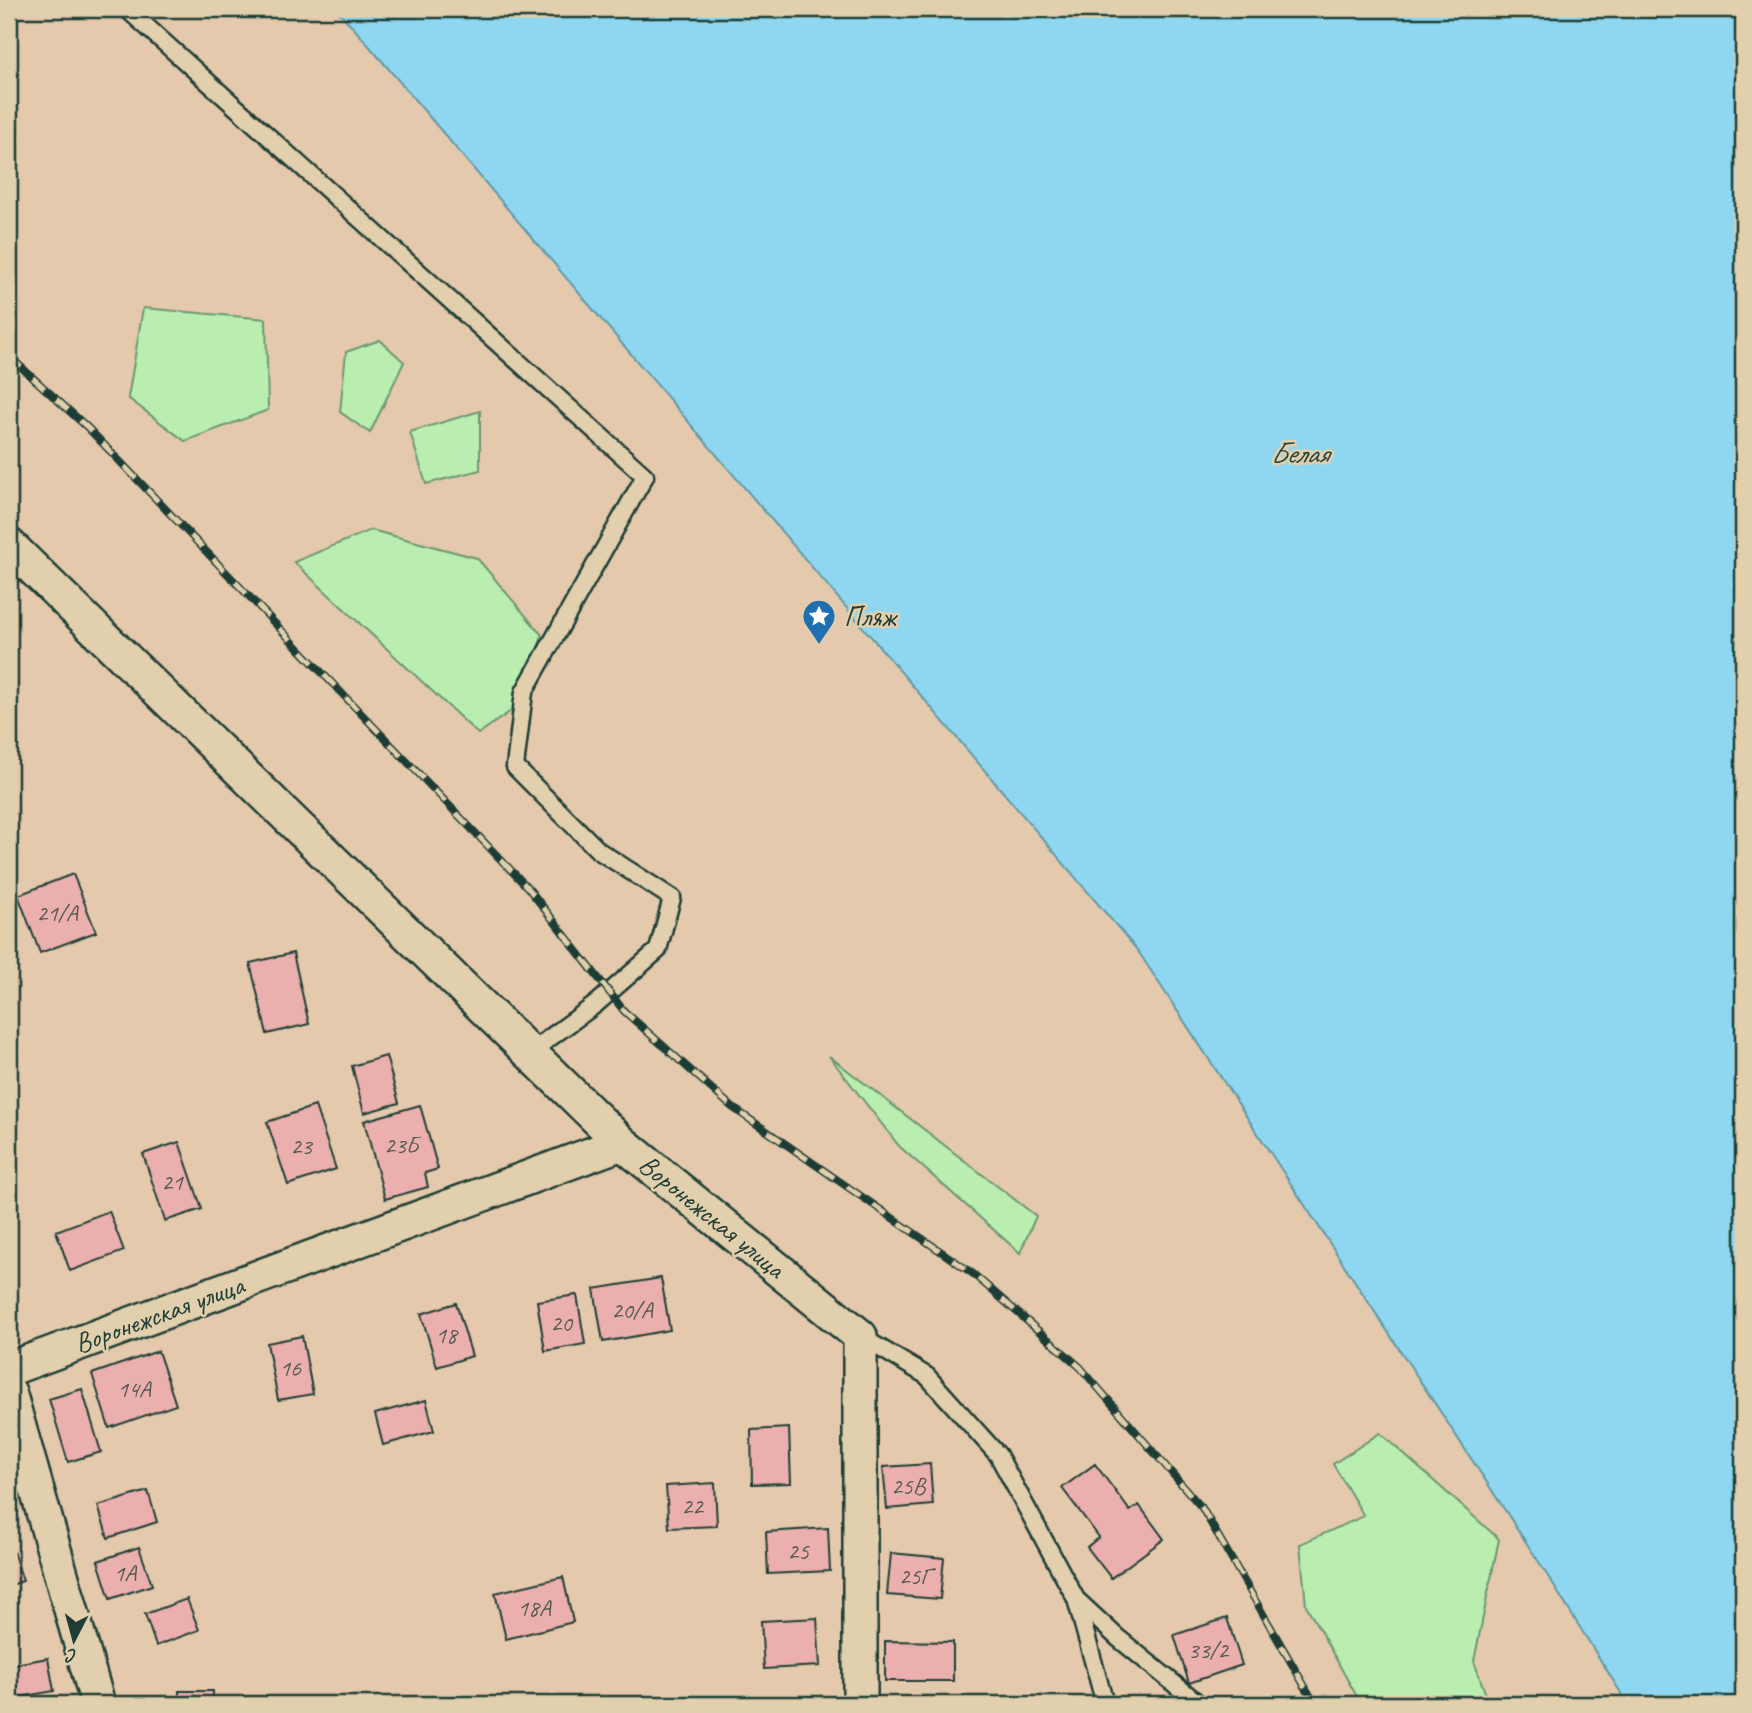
<svg xmlns="http://www.w3.org/2000/svg" width="1752" height="1713" viewBox="0 0 1752 1713" font-family="Caveat,sans-serif">
  <style>
    .green { fill: #b9eeb0; stroke: #6c9672; stroke-width: 2 }
    .water { fill: #8fd7f0; stroke: #6299a5; stroke-width: 2 }
    .building { fill: #ebafae; stroke: #1f3d34; stroke-width: 2 }
    .lines { fill: none; stroke-linecap: round; stroke-linejoin: round }
    .lane-casing { stroke: #1f3d34; stroke-width: 21 }
    .street-casing { stroke: #1f3d34; stroke-width: 38 }
    .lane { stroke: #e2cfad; stroke-width: 16 }
    .street { stroke: #e2cfad; stroke-width: 33 }
    .rail-casing { stroke: #1f3d34; stroke-width: 8 }
    .rail { stroke: #e2cfad; stroke-width: 5; stroke-dasharray: 16; stroke-linecap: butt }
    .labels { text-anchor: middle; dominant-baseline: central; stroke-width: 5; stroke-linejoin: round; paint-order: stroke }
    .number-label { font-size: 24px; fill: #525a52 }
    .poi-label { font-size: 28px; fill: #1f3d34; stroke: #e2cfad; text-anchor: start }
    .street-label { font-size: 28px; fill: #1f3d34; stroke: #e2cfad }
    .water-label { font-size: 30px; font-style: italic; fill: #25453d; stroke: #e2cfad }
  </style>
  <rect width="100%" height="100%" fill="#e4c9ad"/>
  <filter id="ink" filterUnits="userSpaceOnUse"><feTurbulence type="fractalNoise" baseFrequency=".0143" numOctaves="2"/><feDisplacementMap in="SourceGraphic" scale="14" xChannelSelector="R" yChannelSelector="G"/><feConvolveMatrix kernelMatrix="1 2 1 2 8 2 1 2 1" color-interpolation-filters="sRGB"/></filter>
  <g filter="url(#ink)">
    <path class="green" d="M143,308l123,11 2,91 -83,31 -57,-43z
      M380,340l24,22 -34,71 -30,-21 6,-60z
      M480,411v59l-54,14 -16,-52z
      M371,530l106,28 65,77 -21,69 -43,30 -184,-172z
      M829,1056l207,160 -16,37 -121,-107z
      M1380,1433l119,106 -25,122 15,43h-128l-55,-99 -6,-61 64,-28 -31,-52z"/>
    <path class="water" d="M336,9h1407v1695h-115l-91,-145 -399,-608 -779,-917z"/>
    <path class="building" d="M73,874l23,58 -56,21 -22,-58z
      M293,953l16,71 -42,10 -17,-71z
      M386,1056l13,47 -35,10 -12,-47z
      M420,1105l18,64 -13,4 3,14 -43,12 -21,-78z
      M315,1106l21,63 -48,16 -21,-63z
      M179,1142l23,67 -37,12 -22,-67z
      M109,1211l15,40 -54,20 -14,-40z
      M661,1278l9,52 -67,12 -9,-53z
      M577,1295l8,49 -40,7 -8,-50z
      M456,1303l16,53 -35,11 -16,-53z
      M302,1336l11,58 -35,6 -11,-57z
      M158,1351l18,54 -67,23 -17,-54z
      M82,1389l19,63 -33,10 -19,-63z
      M426,1400l8,31 -51,14 -8,-31z
      M789,1428l2,55 -39,1 -1,-54z
      M930,1464l3,41 -46,4 -4,-42z
      M1095,1464l35,47 9,-6 25,34 -53,39 -24,-31 12,-10 -37,-49z
      M715,1483l2,43 -48,2 -3,-42z
      M148,1491l9,31 -49,16 -10,-32z
      M828,1528l2,43 -62,3 -2,-42z
      M11,1545l12,36 -14,5v-40z
      M139,1547l13,38 -42,14 -12,-38z
      M891,1553l53,5 -4,41 -53,-4z
      M563,1577l10,45 -67,17 -11,-46z
      M187,1599l12,31 -43,16 -11,-32z
      M817,1618l3,48 -56,3 -3,-48z
      M1227,1618l15,47 -53,18 -15,-48z
      M885,1641l68,1v39h-68z
      M48,1658l6,33 -45,8v-34z
      M179,1691h34v13h-52v-3h18z
      M819,1699v5h-31z"/>
    <g class="lines">
      <defs>
        <path id="lane" d="M127,9l518,467 -121,216 -9,75 84,84 73,47 -14,52 -62,54 -67,49
          M860,1336l67,40 71,79 78,144 29,105
          M1078,1601l40,37 81,66"/>
        <path id="street" d="M9,545l613,598 238,193v368
          M9,1369l613,-226
          M9,1392l89,312"/>
      </defs>
      <use href="#lane" class="lane-casing"/>
      <use href="#street" class="street-casing"/>
      <use href="#lane" class="lane"/>
      <use href="#street" class="street"/>
      <defs>
        <path id="rail" d="M9,356l79,72 441,461 95,122 108,96 240,166 108,94 122,141 113,196"/>
      </defs>
      <use href="#rail" class="rail-casing"/>
      <use href="#rail" class="rail"/>
    </g>
  </g>
  <defs>
    <symbol id="sight-pin" viewBox="-11 -11 22 30"><path d="M0 17L-7.5 6A9.5 9.5 0 1 1 7.5 6Z" fill="#1f6fb2" stroke="#e2cfad"/><path d="M0-6L1.8-2.2L6-1.7L2.9 1.2L3.7 5.4L0 3.3L-3.7 5.4L-2.9 1.2L-6-1.7L-1.8-2.2Z" fill="#fff"/></symbol>
  </defs>
  <g fill-rule="evenodd">
    <use href="#sight-pin" x="800" y="597" width="38" height="52"/>
  </g>
  <g class="labels">
    <g class="number-label">
      <text x="57" y="913">21/А</text>
      <text x="401" y="1145">23Б</text>
      <text x="301" y="1146">23</text>
      <text x="172" y="1182">21</text>
      <text x="632" y="1310">20/А</text>
      <text x="561" y="1323">20</text>
      <text x="446" y="1335">18</text>
      <text x="290" y="1368">16</text>
      <text x="134" y="1389">14А</text>
      <text x="908" y="1486">25В</text>
      <text x="692" y="1506">22</text>
      <text x="798" y="1551">25</text>
      <text x="125" y="1573">1А</text>
      <text x="915" y="1576">25Г</text>
      <text x="534" y="1608">18А</text>
      <text x="1208" y="1650">33/2</text>
    </g>
    <g class="poi-label">
      <text x="844" y="616">Пляж</text>
    </g>
    <g class="street-label">
      <text transform="translate(712 1216) rotate(39)">Воронежская улица</text>
      <text transform="translate(159 1314) rotate(-20)">Воронежская улица</text>
    </g>
    <g class="water-label">
      <text x="1299" y="453">Белая</text>
    </g>
  </g>
  <rect width="1752" height="1713" fill="none" stroke="#e2cfad" stroke-width="35"/>
  <rect x="18" y="18" width="1717" height="1678" fill="none" stroke="#1f3d34" stroke-width="2.5" filter="url(#ink)"/>
  <g transform="translate(74 1640) rotate(186)" stroke="#e2cfad" stroke-width="5" paint-order="stroke">
  <path d="M0-5L12 26L0 18L-12 26Z" fill="#1f3d34"/>
  <text y="-10" font-size="19" font-weight="bold" text-anchor="middle" fill="#1f3d34">С</text>
  </g>
</svg>
